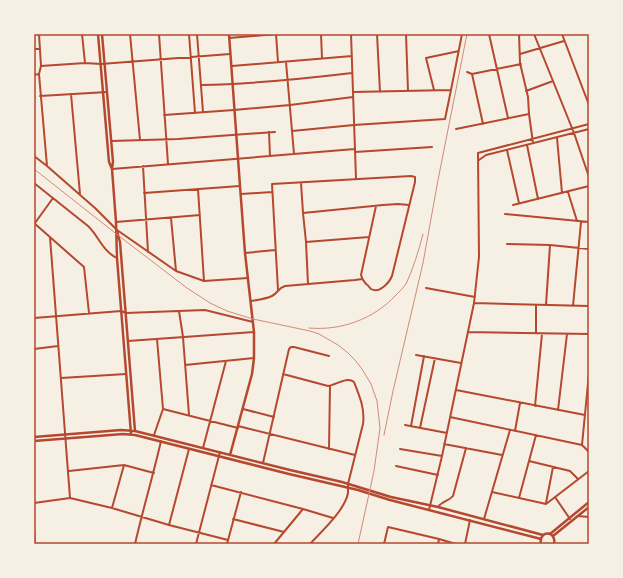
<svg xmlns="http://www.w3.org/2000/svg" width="623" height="578" viewBox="0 0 623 578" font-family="Spectral,serif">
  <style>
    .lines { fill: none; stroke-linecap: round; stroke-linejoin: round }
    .minor { stroke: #b5482f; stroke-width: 2 }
    .tertiary { stroke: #b5482f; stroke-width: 2.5 }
    .rail { stroke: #cf8b77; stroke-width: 1 }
    .neatline { fill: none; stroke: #b5482f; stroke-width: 1.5 }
  </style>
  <rect width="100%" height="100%" fill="#f6efe4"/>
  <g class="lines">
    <path class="minor" d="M39,34l2,32 -2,8 8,92
      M82,34l3,29
      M130,34l10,106
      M159,34l9,130
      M189,34l6,79
      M197,34l6,78
      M276,34l2,28
      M321,34l1,24
      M351,34l5,145
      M377,34l3,58
      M406,34l2,57
      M489,34l19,84
      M519,34l1,29 8,34 1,17 4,29
      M534,34l40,99 15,44
      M562,34l27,71
      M229,38l47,-4
      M34,49h6
      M520,54l44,-13
      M286,62l8,92
      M41,66l44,-3 16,1 129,-10
      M232,66l120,-10
      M467,72l5,2 49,-10
      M472,74l11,50
      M34,75l5,-1
      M201,85c51,-1 101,-6 151,-12
      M434,90l-8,-32 33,-7
      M526,91l27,-10
      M353,92l98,-2
      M71,94l9,100
      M40,96l67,-4
      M164,115l70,-5 56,-5 63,-8
      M456,129l73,-15
      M292,131l62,-6 91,-6 6,-29 11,-56
      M269,132l1,24
      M557,138l5,55
      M111,141l67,-2 97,-7
      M527,145l11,54
      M507,150l12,53
      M355,152l77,-5
      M34,156l13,10 48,42 22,22 59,41 28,10 44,-3
      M479,160l7,-5 103,-26
      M143,166l5,86
      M112,169l243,-20
      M34,183l54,43c10,9 15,26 29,32
      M301,183l2,30 3,29 2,42
      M198,189l6,92
      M568,192l9,29
      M144,193l96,-7
      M241,194l31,-2
      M513,205l76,-19
      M303,213l80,-8 15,-1 11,1
      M505,214l84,8
      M171,218l5,53
      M116,222l84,-7
      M34,223l50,44 5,46
      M35,223l18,-25
      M50,237l20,261
      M306,242l63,-5
      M507,244l43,1 39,4
      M245,253l30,-3
      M426,288l49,9
      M278,290l-6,-106 139,-8 4,1v5l-23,94c-3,7 -13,18 -21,13 -1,-1 -4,-5 -5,-5 -3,-3 -4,-5 -5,-9l15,-69
      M251,301c6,-1 15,-2 21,-5 6,-3 6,-8 13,-10l70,-6 7,-1
      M474,303l115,3
      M546,305l4,-60
      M573,306l8,-84
      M179,311l4,26 6,78
      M34,318l87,-7 5,2 79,-3 48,12
      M468,332l121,2
      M536,333v-28
      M128,341l126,-9
      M34,349l24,-3
      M416,355l45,8
      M185,365l69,-7
      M283,374l45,12c8,-1 19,-10 26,-4 6,15 11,27 9,42l-15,60c0,3 0,6 0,9 -3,17 -26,38 -38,51
      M61,378l65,-4
      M456,390l129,25
      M535,406l7,-72
      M163,409l75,19
      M243,409l31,8
      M558,410l9,-76
      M450,417l132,28 7,7
      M405,425l42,8
      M238,426l117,29
      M411,426l13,-70
      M420,428l15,-70
      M515,431l5,-28
      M154,435l9,-26 -6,-70
      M444,444l58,11
      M582,445l7,-72
      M203,448l23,-87
      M329,449l1,-63
      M400,449l42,7
      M529,461l41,10 8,8
      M263,463l26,-114 2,-2h3l35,9
      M396,466l42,9
      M69,471l55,-6 30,8
      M211,485l92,24 30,9
      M492,492l54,12 43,-33
      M555,497l15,22
      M519,498l17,-63
      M34,503l36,-5 42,10 57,17 59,15
      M546,503l7,-36
      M438,507c4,-6 11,-6 15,-11l13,-48
      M112,508l12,-43
      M429,510l13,-54 32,-153 5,-46 -1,-104 111,-29
      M578,516l11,1
      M233,519l51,13
      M484,519l26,-89
      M169,525l20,-76
      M34,527l1,17
      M135,544c8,-35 18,-68 26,-103
      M196,544l24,-92
      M227,544l14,-52
      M274,544l29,-35
      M384,544l4,-17 51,12 17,5
      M438,544l1,-5
      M465,544l5,-24"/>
    <path class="tertiary" d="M98,34l11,128 3,7 4,53 1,36 14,176
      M102,34l11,128 -1,6
      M229,34l11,152 5,67 9,79v26l-2,16 -22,81
      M117,231l3,11 15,189
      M34,437l87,-7 14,1 155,39 52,12 49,15 47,10 105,28
      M34,441l89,-7 12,1 154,39 69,16 32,10 151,39
      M550,534l39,-32
      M553,536l36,-29
      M541,544c-3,-14 16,-14 13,0"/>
    <path class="rail" d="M34,169l85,67 68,52 23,15 17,8 26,8 57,12 9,3 19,11 10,8 7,7 7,9 9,15 6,17 3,27 -6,43 -16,73
      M309,328c32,3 65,-9 87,-33 3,-3 7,-7 10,-11 7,-15 13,-34 17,-50
      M384,435l9,-44 30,-128 15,-83 29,-146"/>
  </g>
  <rect width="623" height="578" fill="none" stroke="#f6efe4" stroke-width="70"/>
  <rect x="35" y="35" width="553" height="508" class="neatline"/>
</svg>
